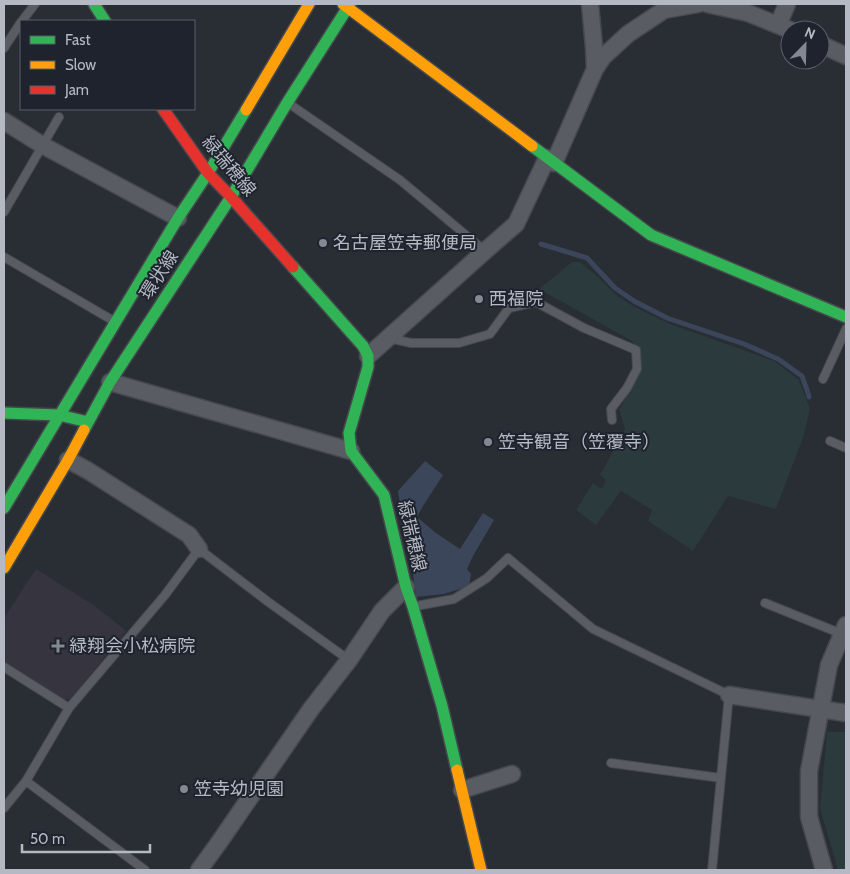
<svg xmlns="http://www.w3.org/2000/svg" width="850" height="874" viewBox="0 0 850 874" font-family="Cabin,'Noto Sans JP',sans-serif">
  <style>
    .medical { fill: #36353f }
    .green { fill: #2b3a3c }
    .water { fill: #3b465b }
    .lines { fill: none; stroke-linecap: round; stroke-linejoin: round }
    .stream { stroke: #3b465b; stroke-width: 5 }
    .lane-casing { stroke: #45484d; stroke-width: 10 }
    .street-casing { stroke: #45484d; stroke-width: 19 }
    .fast-casing { stroke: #45484d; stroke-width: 14 }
    .slow-casing { stroke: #45484d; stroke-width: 14 }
    .jam-casing { stroke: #45484d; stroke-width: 14 }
    .lane { stroke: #595c62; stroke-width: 8 }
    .street { stroke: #595c62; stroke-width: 16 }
    .fast { stroke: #30b455; stroke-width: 11 }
    .slow { stroke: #ff9f0a; stroke-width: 11 }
    .jam { stroke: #e5322d; stroke-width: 11 }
    .poi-dot { fill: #838892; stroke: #1e232d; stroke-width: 2 }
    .labels { text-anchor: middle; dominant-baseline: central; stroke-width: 4; stroke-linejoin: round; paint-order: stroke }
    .street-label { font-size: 18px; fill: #b4b9c4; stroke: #1e232d }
    .poi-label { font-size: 18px; fill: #b4b9c4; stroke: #1e232d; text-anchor: start }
  </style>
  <rect width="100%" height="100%" fill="#292d34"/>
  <path class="medical" d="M36,569l59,37 31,25 -56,68h-7l-59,-37v-44z"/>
  <path class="green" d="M572,262h8l18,15 19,19 18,11 35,17 104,37 24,18 12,29 -6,27 -28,74 -48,-13 -35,55 -45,-30 4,-11 -31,-19 -25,34 -20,-15 17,-27 9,6 4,-9 -6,-5 25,-46 -6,-19 23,-42 -10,-27 -93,-52z
    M827,732h19v138h-8l-18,-62z"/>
  <path class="water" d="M425,461l18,14 -20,31 -6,11 19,16 24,16 23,-36 11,7 -21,36 -6,13 4,5 -2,12 -25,8 -28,3 -3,-23 7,-13 -6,-9 -7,-1 -9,-60z"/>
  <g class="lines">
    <path class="stream" d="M541,244l46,14 28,30 19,13 33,17 77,26 34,15 24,17 6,17 1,4"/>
    <defs>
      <path id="lane" d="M22,21l13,-17
        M4,48l17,-26
        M291,105l109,75 85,71
        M4,212l55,-95
        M4,257l108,63
        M389,338l22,5h48l31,-9 19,-26 27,-6 48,26 52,22 1,19 -10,19 -16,21 1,11
        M823,379l23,-50
        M830,441l16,7
        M765,603l77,31
        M416,606l38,-7 33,-21 21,-20 85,71 136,66 -17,175
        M4,667l65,41
        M611,763l110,15
        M4,808l22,-27
        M145,870l-119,-89 43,-73 96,-113 34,-46 68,52 82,59"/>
      <path id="street" d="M590,4l4,43 1,22
        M707,4l41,9 42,17
        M778,25l9,-21
        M820,44l26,12
        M4,121l38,24 136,73
        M554,163l41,-94 8,-12 25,-23 36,-24 34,-6
        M368,356l117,-105 31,-27 31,-66
        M110,382l241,69
        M68,460l19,10 102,65 10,14
        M729,695l117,18
        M462,790l50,-16
        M199,870l19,-26 93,-135 38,-49 33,-49 24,-24
        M824,870l-15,-53v-46l20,-106 17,-40"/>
      <path id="fast" d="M94,4l11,17
        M532,146l119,89 195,82
        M293,267l70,79 5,10v11l-19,66 2,18 33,44 22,92 7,20 29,99 15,64
        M4,413l55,2 29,7
        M84,430l26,-48 121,-185 56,-94 63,-99
        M4,508l174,-290 30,-45 38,-63"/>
      <path id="slow" d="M343,4l189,142
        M246,110l63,-106
        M4,568l64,-108 16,-30
        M457,770l24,100"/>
      <path id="jam" d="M163,109l45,64 23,24 62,70"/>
    </defs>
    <use href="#lane" class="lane-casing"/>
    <use href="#street" class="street-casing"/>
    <use href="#fast" class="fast-casing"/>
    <use href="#slow" class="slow-casing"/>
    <use href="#jam" class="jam-casing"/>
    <use href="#lane" class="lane"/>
    <use href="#street" class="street"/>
    <use href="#fast" class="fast"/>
    <use href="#slow" class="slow"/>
    <use href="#jam" class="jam"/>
  </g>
  <g class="poi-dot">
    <circle cx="323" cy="243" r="5"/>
    <circle cx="479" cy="299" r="5"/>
    <circle cx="488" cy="442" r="5"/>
    <path d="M55.5 638.5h5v5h5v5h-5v5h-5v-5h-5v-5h5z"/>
    <circle cx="184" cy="789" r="5"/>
  </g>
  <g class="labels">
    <g class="street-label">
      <text transform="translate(229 166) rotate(50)">緑瑞穂線</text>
      <text transform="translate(159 275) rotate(-57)">環状線</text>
      <text transform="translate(412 536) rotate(77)">緑瑞穂線</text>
    </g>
    <g class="poi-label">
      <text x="333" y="243">名古屋笠寺郵便局</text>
      <text x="489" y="299">西福院</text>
      <text x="498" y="442">笠寺観音（笠覆寺）</text>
      <text x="69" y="646">緑翔会小松病院</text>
      <text x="194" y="789">笠寺幼児園</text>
    </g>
  </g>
  <rect width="850" height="874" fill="none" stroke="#b4b9c4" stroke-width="10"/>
  <rect x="20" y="20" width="175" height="90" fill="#1e232d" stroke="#5a5f69"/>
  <rect x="30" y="36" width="25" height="8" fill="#30b455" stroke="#5a5f69"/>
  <text x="65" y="45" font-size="15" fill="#b4b9c4">Fast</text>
  <rect x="30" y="61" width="25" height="8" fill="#ff9f0a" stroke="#5a5f69"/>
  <text x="65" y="70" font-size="15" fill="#b4b9c4">Slow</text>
  <rect x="30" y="86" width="25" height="8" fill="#e5322d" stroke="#5a5f69"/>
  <text x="65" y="95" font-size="15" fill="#b4b9c4">Jam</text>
  <g transform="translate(805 45) rotate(23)"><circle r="24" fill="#1e232d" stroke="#5a5f69"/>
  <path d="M0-4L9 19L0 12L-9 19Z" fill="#838892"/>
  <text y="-8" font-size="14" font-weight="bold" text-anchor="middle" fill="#b4b9c4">N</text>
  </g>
  <path d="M22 844v8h128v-8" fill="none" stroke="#b4b9c4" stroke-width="2.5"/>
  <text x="30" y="844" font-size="15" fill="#b4b9c4" stroke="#1e232d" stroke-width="4" paint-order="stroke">50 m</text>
</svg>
